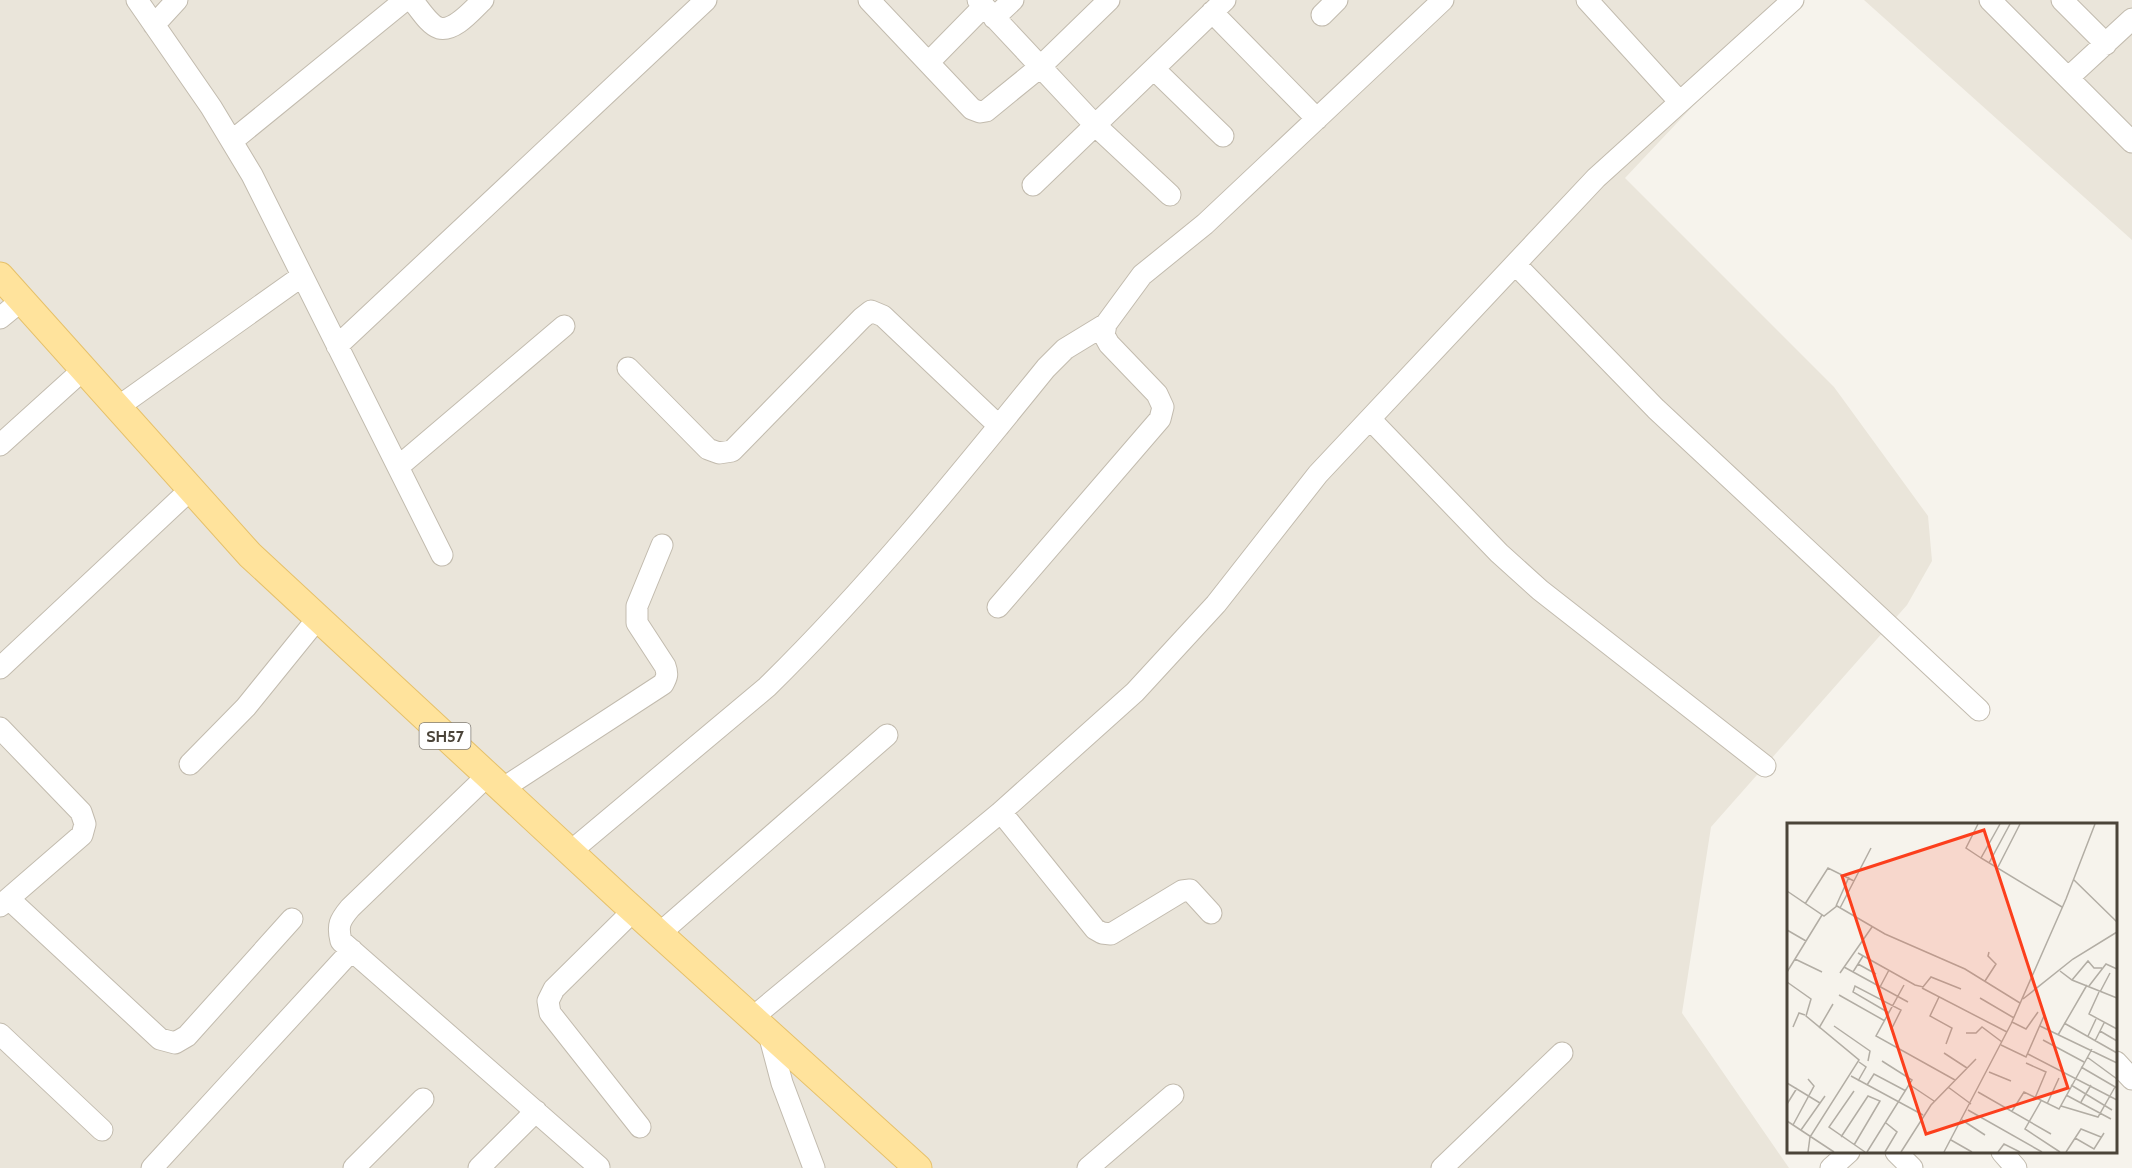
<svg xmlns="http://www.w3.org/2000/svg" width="2132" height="1168" viewBox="0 0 2132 1168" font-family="Cabin,sans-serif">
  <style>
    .residential { fill: #eae5da }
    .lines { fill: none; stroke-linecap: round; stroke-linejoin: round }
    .minor-casing { stroke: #c2bbae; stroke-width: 23 }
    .major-casing { stroke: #e6c16a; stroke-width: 29 }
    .minor { stroke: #fff; stroke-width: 21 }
    .major { stroke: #ffe39c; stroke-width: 27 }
    .labels { text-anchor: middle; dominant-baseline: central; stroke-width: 4.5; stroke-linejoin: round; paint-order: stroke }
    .shield { fill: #fff; stroke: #817c74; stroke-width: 1.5 }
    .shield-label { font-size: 16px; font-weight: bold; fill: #4b4439 }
    .inset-road { fill: none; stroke: #b2ada4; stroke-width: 1.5 }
    .view { fill: #fc3f1d; fill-opacity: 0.15; stroke: #fc3f1d; stroke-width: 3 }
    .inset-edge { fill: none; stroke: #4b4439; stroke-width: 3 }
  </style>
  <rect width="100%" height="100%" fill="#f6f3ec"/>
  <path class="residential" d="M0,0h1793l-168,178 209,209 94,129 4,45 -25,44 -196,222 -29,186 107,155h-1789z
    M1864,0h268v240z"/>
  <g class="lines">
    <defs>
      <path id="minor" d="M137,0l74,107 41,68 190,380
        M412,0c7,8 17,25 27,28 16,4 34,-19 44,-28
        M869,0l103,109 8,3 6,-1 54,-44 69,-67
        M978,0l117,125 75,70
        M1587,0l92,101
        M1990,0l142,142
        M2062,0l44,44
        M1212,12l105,107
        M1322,15l15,-15
        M994,18l19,-18
        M154,25l23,-25
        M929,62l55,-56
        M1154,69l69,67
        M2068,78l64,-59
        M232,141l173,-141
        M1033,185l192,-185
        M1516,265l140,144 323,301
        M0,318l22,-18
        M337,346l369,-346
        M628,368l80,81 11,4 13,-2 130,-133 9,-7 12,5 116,110
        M118,407l184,-131
        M1370,419l129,134 41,37 225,176
        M0,445l84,-76
        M398,467l166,-141
        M998,607l162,-188 3,-12 -6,-13 -48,-50 -5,-9 2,-11 36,-49 63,-51 238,-224
        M0,668l191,-179
        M0,728l81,84 4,12 -3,11 -82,71
        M190,764l56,-57 72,-89
        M487,776l-137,132c-10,12 -13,17 -9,33l258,226
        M502,789l161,-105c4,-7 5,-10 2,-18l-28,-43v-17l25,-61
        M1001,812l94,117 7,4 9,1 71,-43 8,-1 21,23
        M570,852l197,-165c101,-99 190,-209 279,-319l19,-19 41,-25
        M9,899l151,140 15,4 12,-7 105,-117
        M633,911l-79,78 -6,12 2,12 90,114
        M659,934l228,-199
        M752,1018l249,-206 134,-120 81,-88 102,-130 278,-296 197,-178
        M0,1034l102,96
        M769,1034l13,49 32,85
        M2116,1062l16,17
        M1896,1152l16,16
        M2002,1152l14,16
        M152,1168l200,-218
        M354,1168l69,-69
        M479,1168l57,-57
        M1088,1168l85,-73
        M1442,1168l120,-115
        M1831,1168l18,-16"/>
      <path id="major" d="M0,276l250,279 372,345 296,268"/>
    </defs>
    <use href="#minor" class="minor-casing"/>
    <use href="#major" class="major-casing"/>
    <use href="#minor" class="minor"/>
    <use href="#major" class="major"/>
  </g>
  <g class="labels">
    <rect class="shield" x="419.5" y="723" width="51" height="26" rx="4.5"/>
    <g class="shield-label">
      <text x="445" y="736">SH57</text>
    </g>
  </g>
  <g transform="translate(1787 823)">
    <rect width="330" height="330" fill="#f6f3ec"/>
    <path class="inset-road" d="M191,1l-12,24 15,10M213,1l-19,34 81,49M202,40l21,-39M211,44l22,-43M287,57l43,42M0,68l37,25 13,-10 48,28 80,35 55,34M18,81l23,-36 26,13M49,83l13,-29M53,85l31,-60M0,107l19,11M71,130l57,32 8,2 8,-10 30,12M8,136l27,13M71,141l18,10M57,144l64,35M273,148l12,9 45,18M0,149l35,-57M66,149l10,-16M53,150l32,-46M285,157l16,-19 6,7h8M198,158l11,-17 -8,-8 1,-4M0,159l24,17 -5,17 53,44 -49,77 -2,15M117,162l-28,51 79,44M302,163l17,-22 11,5M93,164l9,-17M135,165l85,44M312,169l-10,22 28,15M313,169l10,-19M52,172l46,26M152,174l-9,19 22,12 -6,16M193,175l34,20M236,176l50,-40 44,-27M102,190l-36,-21 2,-6 46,24 -10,20M225,199l14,7 12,-17M277,200l53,30M47,203l36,25 -2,10M253,203l77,37M6,204l6,-14 6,2M32,205l14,-24M313,208l17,10M179,210h10l6,-6 20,15M271,212l29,-50M301,213l8,-17M256,217l41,22M308,218l9,-18M214,222l25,12 18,-41M157,230l23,15M241,231l89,46M300,234l30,22M239,240l20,9 -11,26M294,244l36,21M202,249l22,9M64,253l72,39M71,258l8,-14 -7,-5M0,260l33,20M80,262l7,-11 32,17M123,262l24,16M284,262l41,25M161,264l23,17M67,268l-25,36 36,25M191,269l73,42M279,272l45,24M254,278l-16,28 35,23M294,279l10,-17M0,281l10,-16M260,281l12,-26M274,283l37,11 17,-30M181,287l74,42M225,288l12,-19 35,17 33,-60M175,297l23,15M0,298l47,31M6,302l21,-39 -6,-7M14,307l24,-34M54,314l27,-41 12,5 -26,44M288,315l19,11 10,-16M164,317l21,12M80,329l45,-72 -30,-19M98,329l12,-20 -11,-9M114,329l30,-47 45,-46M157,329l67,-128 55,-125 29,-75M211,329l6,-8 16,8M279,329l15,-23 20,8"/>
    <path class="view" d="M197,7l84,258 -142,46 -84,-258z"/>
    <rect width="330" height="330" class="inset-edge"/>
  </g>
</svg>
